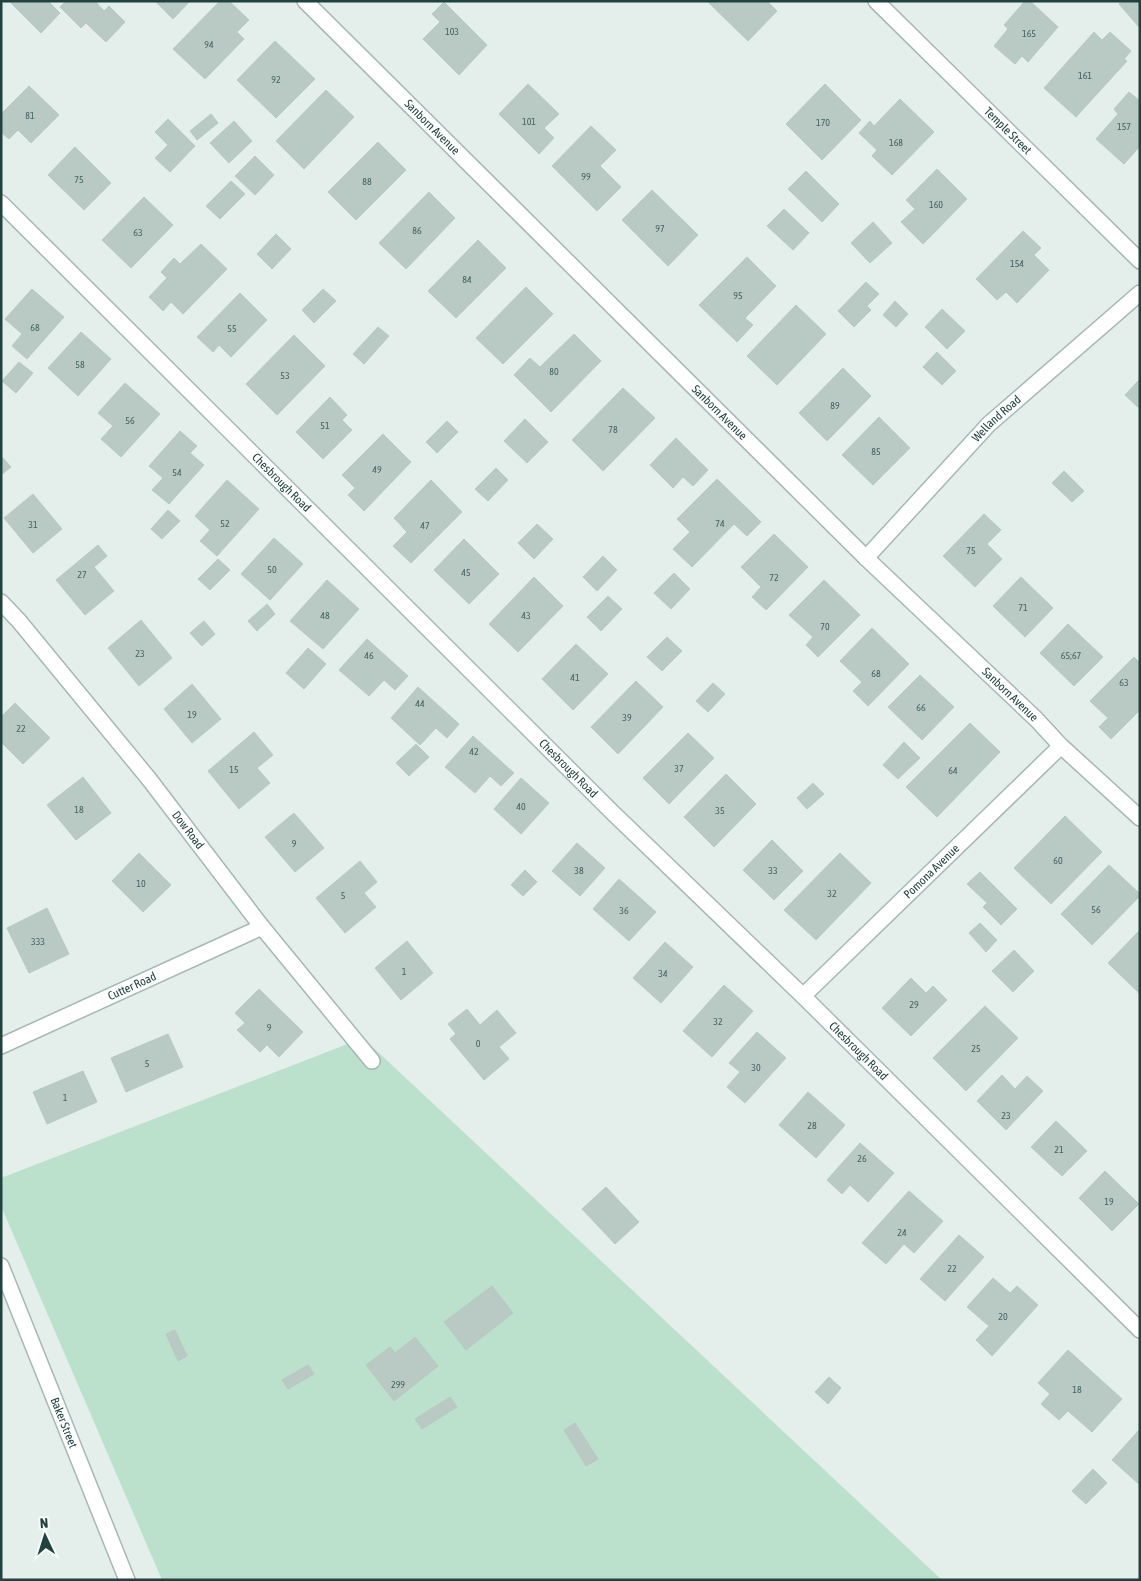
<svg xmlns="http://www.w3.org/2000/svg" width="1141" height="1581" viewBox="0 0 1141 1581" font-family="'Asap Condensed',sans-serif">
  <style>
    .green { fill: #bbe1cc }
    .building { fill: #b9cac5; stroke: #b6c9c4 }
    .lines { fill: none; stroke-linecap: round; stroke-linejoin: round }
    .minor-casing { stroke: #a6b8b5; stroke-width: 18 }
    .tertiary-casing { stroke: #a6b8b5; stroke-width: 18 }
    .minor { stroke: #fff; stroke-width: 15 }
    .tertiary { stroke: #fff; stroke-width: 15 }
    .labels { text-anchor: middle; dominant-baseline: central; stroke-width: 5; stroke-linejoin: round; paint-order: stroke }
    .number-label { font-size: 10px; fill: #476460 }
    .street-label { font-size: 12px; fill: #21423f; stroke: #f5fbf9 }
  </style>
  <rect width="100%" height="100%" fill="#e4efec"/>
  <path class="green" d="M363,1038l579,542h-780l-161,-374v-28z"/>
  <path class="building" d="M9,1h39l12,12 -19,20z
    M66,1h29l9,10 5,-5 16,16 -19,20 -20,-19 -5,5 -21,-21z
    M155,1h35l-17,18z
    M220,1h9l20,19 -12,12 7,7 -39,40 -32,-30z
    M707,1h60l10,10 -29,30z
    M1025,1h5l28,26 -30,35 -6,-6 -7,8 -21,-18 14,-17 -4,-4z
    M1123,1h17l-1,26 -20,-23z
    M444,2l43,43 -28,30 -36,-36 17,-17 -8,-8z
    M1094,32l8,8 8,-8 21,19 -7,8 3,2 -51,56 -32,-29z
    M275,41l40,38 -39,39 -39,-38z
    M528,84l31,30 -15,14 10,10 -15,16 -40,-40z
    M825,84l36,36 -39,40 -36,-36z
    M29,86l30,29 -28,28 -13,-13 -9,9 -8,-7v-18z
    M326,90l28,27 -50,52 -28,-28z
    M1129,92l11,9v45l-16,18 -28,-25 22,-25 -4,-5z
    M900,99l34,33 -42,43 -20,-19 5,-6 -18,-17 11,-12 4,5z
    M211,114l7,9 -21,17 -7,-9z
    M168,119l27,27 -25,26 -15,-14 13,-13 -13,-13z
    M234,121l18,20 -23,22 -19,-20z
    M591,126l25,24 -16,16 21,21 -24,24 -45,-45z
    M378,142l28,28 -50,50 -28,-28z
    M75,147l36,36 -27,27 -36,-35z
    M255,156l19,19 -19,20 -20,-19z
    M937,169l30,30 -44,45 -22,-22 14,-13 -9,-9z
    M806,171l33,33 -17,18 -34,-33z
    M231,181l14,13 -25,25 -14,-13z
    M652,190l46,45 -30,31 -46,-46z
    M429,192l26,26 -49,51 -27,-26z
    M144,197l29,28 -42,43 -29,-28z
    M784,209l25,24 -16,17 -26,-24z
    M873,222l19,21 -22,20 -19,-20z
    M1023,231l18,17 -7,7 15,15 -32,33 -11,-11 -9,8 -21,-21z
    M276,234l15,15 -19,20 -15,-15z
    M478,240l28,28 -50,50 -28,-27z
    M201,244l26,25 -44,45 -12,-12 -8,9 -14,-14 18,-19 -6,-6 13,-14 6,6z
    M747,257l29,29 -31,32 8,7 -16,17 -38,-37z
    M866,282l13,12 -12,12 4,4 -17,17 -16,-16z
    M526,287l27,27 -50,50 -27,-26z
    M32,289l32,28 -37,42 -15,-13 10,-12 -17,-15z
    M323,289l13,12 -22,22 -12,-13z
    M240,293l27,27 -36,37 -12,-12 -6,7 -16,-15z
    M895,301l13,13 -12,13 -13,-12z
    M796,305l30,29 -49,51 -30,-29z
    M942,309l23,22 -18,18 -22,-22z
    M378,327l11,9 -25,28 -11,-10z
    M81,332l30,27 -33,37 -30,-28z
    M574,334l27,27 -50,51 -37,-37 16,-17 10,9z
    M294,335l31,31 -48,49 -31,-31z
    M937,352l19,19 -14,14 -19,-18z
    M19,362l14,11 -17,20 -14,-12z
    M843,368l28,28 -44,45 -28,-28z
    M1140,379v30l-15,-14z
    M125,383l35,31 -39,43 -20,-18 12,-13 -15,-13z
    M623,388l32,30 -52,53 -31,-31z
    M330,397l17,18 -5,5 10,10 -29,29 -27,-27z
    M879,417l31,31 -37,37 -31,-30z
    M525,419l23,23 -21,21 -23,-22z
    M447,421l11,11 -21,21 -11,-11z
    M180,431l17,15 -7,7 14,12 -35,39 -17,-14 11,-12 -14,-12z
    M383,434l28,28 -47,49 -16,-16 7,-7 -13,-13z
    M676,438l32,32 -15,16 -10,-9 -10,11 -23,-23z
    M1,456l10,11 -10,8z
    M496,468l12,12 -20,21 -13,-12z
    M1064,471l20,20 -12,11 -20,-19z
    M717,479l44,43 -14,14 -13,-12 -42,43 -19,-18 17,-17 -13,-13z
    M227,480l32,29 -42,47 -17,-15 10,-11 -15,-14z
    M431,480l31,32 -51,51 -18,-17 14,-14 -13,-14z
    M33,494l29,35 -29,24 -29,-35z
    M168,510l12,11 -18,18 -11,-10z
    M984,514l17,16 -14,14 15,15 -27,28 -32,-31z
    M537,524l16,15 -19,20 -16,-16z
    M774,534l34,33 -42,43 -14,-13 9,-10 -20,-20z
    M274,538l29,26 -33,36 -29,-26z
    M464,539l35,35 -30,30 -35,-34z
    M98,545l9,11 -13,11 20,24 -29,24 -29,-35z
    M603,556l14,14 -20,21 -14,-14z
    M218,559l12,11 -20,20 -12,-11z
    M674,573l16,16 -19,20 -17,-16z
    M534,577l29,29 -45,46 -29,-28z
    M1021,577l32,31 -28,29 -32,-31z
    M327,580l32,29 -36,40 -33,-28z
    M824,580l36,35 -42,42 -12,-12 7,-8 -24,-22z
    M608,596l14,13 -21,22 -14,-14z
    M267,604l8,10 -18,17 -9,-10z
    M141,620l31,38 -33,28 -31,-38z
    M204,621l11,13 -13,12 -12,-13z
    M1068,624l35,33 -29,29 -34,-33z
    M872,628l37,36 -41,42 -15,-15 9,-9 -22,-21z
    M667,637l15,14 -20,20 -15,-14z
    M367,639l41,37 -13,14 -11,-10 -15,16 -30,-26z
    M576,644l32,30 -35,36 -31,-31z
    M308,648l18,16 -22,25 -18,-16z
    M1134,657l6,6v47l-29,29 -12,-12 9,-9 -18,-17z
    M920,675l34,32 -32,33 -34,-33z
    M636,681l27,26 -45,47 -27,-27z
    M713,683l12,11 -17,18 -12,-11z
    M192,684l29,35 -29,24 -28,-34z
    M418,687l41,37 -12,14 -11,-10 -16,17 -29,-27z
    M15,703l35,35 -27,26 -22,-22v-25z
    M970,723l30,29 -63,65 -31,-30z
    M254,732l19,23 -16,13 13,15 -31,26 -31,-38z
    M688,733l26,25 -45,46 -26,-26z
    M473,736l41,37 -13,13 -11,-10 -15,17 -30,-26z
    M904,742l16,16 -22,21 -15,-14z
    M416,744l13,13 -20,19 -13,-13z
    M726,774l30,30 -42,43 -30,-30z
    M83,777l28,36 -35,27 -29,-35z
    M521,778l28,25 -28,31 -27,-25z
    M813,783l11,11 -17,15 -10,-11z
    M294,813l30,35 -29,24 -30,-35z
    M1065,816l37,36 -51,52 -37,-36z
    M772,840l31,31 -29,29 -31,-30z
    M577,843l28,25 -25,28 -28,-25z
    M139,853l32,32 -28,27 -31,-31z
    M840,853l31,30 -55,57 -32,-30z
    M360,861l17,21 -13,11 12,14 -31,26 -29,-35z
    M1109,865l31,29v2l-48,49 -31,-31z
    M525,870l12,12 -14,14 -12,-11z
    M980,872l37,37 -16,16 -18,-18 4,-4 -20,-19z
    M619,879l37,33 -27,29 -36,-32z
    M47,908l22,46 -40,19 -22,-45z
    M980,923l17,17 -11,12 -17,-19z
    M1140,930v62l-1,1 -31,-30z
    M407,941l26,32 -32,27 -26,-32z
    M665,942l28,25 -32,36 -28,-25z
    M1014,950l20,21 -21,21 -21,-21z
    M911,978l15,15 7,-7 14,14 -36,36 -29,-28z
    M724,985l29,26 -41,46 -29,-26z
    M259,989l44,43 -24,25 -12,-12 -7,7 -23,-22 8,-7 -10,-10z
    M985,1006l33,32 -52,53 -33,-33z
    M467,1009l13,16 17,-15 19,23 -17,14 10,12 -25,21 -34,-41 6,-5 -8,-10z
    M757,1032l29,26 -41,45 -18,-16 13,-15 -11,-9z
    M168,1034l15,33 -57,25 -15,-34z
    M83,1071l14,31 -50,22 -14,-32z
    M1002,1075l13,14 12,-13 16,15 -37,39 -29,-29z
    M808,1092l37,33 -29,33 -37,-33z
    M1056,1121l31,30 -25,25 -31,-29z
    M860,1143l34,30 -26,29 -18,-17 -8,9 -15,-14z
    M1105,1171l34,33 -27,27 -33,-33z
    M606,1187l33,35 -24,22 -33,-35z
    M909,1191l34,30 -29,32 -10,-9 -18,20 -24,-21z
    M959,1235l25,22 -39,44 -25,-22z
    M993,1278l17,15 7,-7 21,19 -46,51 -16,-16 13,-14 -22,-19z
    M492,1286l21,27 -47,37 -22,-28z
    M175,1330l12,26 -9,5 -12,-27z
    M415,1337l23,29 -44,35 -28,-36 24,-18 5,6z
    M1068,1350l54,49 -30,33 -24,-21 -9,9 -18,-16 9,-10 -12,-11z
    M308,1365l6,9 -26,15 -6,-9z
    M829,1377l12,11 -13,16 -13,-12z
    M450,1397l7,10 -35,22 -7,-10z
    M575,1423l23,36 -12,7 -22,-36z
    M1140,1429v56l-28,-25z
    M1093,1469l14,14 -21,21 -14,-13z"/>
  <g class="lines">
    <defs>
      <g id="minor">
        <path id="s1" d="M305,1l561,557 170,161 25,27 79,72"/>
        <path id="s2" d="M876,1l264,260"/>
        <path id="s3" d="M1,203l611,609 191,184 337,334"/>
        <path id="s4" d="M866,558l123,-134 151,-131"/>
        <path id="s5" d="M1,602l18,19 130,158 113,148 110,134"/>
        <path id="s6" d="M803,996l258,-250"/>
        <path id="s7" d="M1,1046l261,-119"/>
      </g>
      <g id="tertiary">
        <path id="s8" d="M1,1266l126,314"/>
      </g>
    </defs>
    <use href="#minor" class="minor-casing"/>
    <use href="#tertiary" class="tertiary-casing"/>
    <use href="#minor" class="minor"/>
    <use href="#tertiary" class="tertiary"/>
  </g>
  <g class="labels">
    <g class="number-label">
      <text x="452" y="31">103</text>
      <text x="1029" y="33">165</text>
      <text x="209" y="44">94</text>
      <text x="1085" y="75">161</text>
      <text x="276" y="79">92</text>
      <text x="30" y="115">81</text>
      <text x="529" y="121">101</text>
      <text x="823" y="122">170</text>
      <text x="1124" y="126">157</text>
      <text x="896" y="142">168</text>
      <text x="586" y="176">99</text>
      <text x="79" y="179">75</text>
      <text x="367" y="181">88</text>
      <text x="936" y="204">160</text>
      <text x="660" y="228">97</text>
      <text x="417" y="230">86</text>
      <text x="138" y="232">63</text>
      <text x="1017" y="263">154</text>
      <text x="467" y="279">84</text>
      <text x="738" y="295">95</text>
      <text x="35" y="327">68</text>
      <text x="232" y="328">55</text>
      <text x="80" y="364">58</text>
      <text x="554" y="371">80</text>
      <text x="285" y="375">53</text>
      <text x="835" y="405">89</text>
      <text x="130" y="420">56</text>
      <text x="325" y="425">51</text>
      <text x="613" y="429">78</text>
      <text x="876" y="451">85</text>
      <text x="377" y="469">49</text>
      <text x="177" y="472">54</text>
      <text x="225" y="523">52</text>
      <text x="720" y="523">74</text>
      <text x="33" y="524">31</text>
      <text x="425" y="525">47</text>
      <text x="971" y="550">75</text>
      <text x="272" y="569">50</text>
      <text x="466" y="572">45</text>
      <text x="82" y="574">27</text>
      <text x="774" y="577">72</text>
      <text x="1023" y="607">71</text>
      <text x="325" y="615">48</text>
      <text x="526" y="615">43</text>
      <text x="825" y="626">70</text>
      <text x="140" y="653">23</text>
      <text x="369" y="655">46</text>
      <text x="1071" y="655">65;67</text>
      <text x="876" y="673">68</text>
      <text x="575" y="677">41</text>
      <text x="1124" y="682">63</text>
      <text x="420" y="703">44</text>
      <text x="921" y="707">66</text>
      <text x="192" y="714">19</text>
      <text x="627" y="717">39</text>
      <text x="21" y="728">22</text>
      <text x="474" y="751">42</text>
      <text x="679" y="768">37</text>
      <text x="234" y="769">15</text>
      <text x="953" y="770">64</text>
      <text x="521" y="806">40</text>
      <text x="79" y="809">18</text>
      <text x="720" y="810">35</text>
      <text x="294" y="843">9</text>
      <text x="1058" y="860">60</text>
      <text x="579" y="870">38</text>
      <text x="773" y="870">33</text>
      <text x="141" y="883">10</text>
      <text x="832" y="893">32</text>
      <text x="343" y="895">5</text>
      <text x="1096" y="909">56</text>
      <text x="624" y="910">36</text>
      <text x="38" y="941">333</text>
      <text x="404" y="971">1</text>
      <text x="663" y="973">34</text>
      <text x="914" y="1004">29</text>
      <text x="718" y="1021">32</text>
      <text x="269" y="1027">9</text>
      <text x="478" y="1043">0</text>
      <text x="976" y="1048">25</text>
      <text x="147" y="1063">5</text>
      <text x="756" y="1067">30</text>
      <text x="65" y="1097">1</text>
      <text x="1006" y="1115">23</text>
      <text x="812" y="1125">28</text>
      <text x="1059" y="1149">21</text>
      <text x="862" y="1158">26</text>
      <text x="1109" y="1201">19</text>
      <text x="902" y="1232">24</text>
      <text x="952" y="1268">22</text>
      <text x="1003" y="1316">20</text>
      <text x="398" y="1384">299</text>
      <text x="1077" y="1389">18</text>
    </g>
    <g class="street-label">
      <text stroke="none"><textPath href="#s1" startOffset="179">Sanborn Avenue</textPath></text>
      <text stroke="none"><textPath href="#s2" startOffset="185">Temple Street</textPath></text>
      <text stroke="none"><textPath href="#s1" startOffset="584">Sanborn Avenue</textPath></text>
      <text stroke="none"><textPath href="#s4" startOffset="191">Welland Road</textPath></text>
      <text stroke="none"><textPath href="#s3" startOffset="396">Chesbrough Road</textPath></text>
      <text stroke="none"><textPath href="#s1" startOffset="989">Sanborn Avenue</textPath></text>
      <text stroke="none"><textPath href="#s3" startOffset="801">Chesbrough Road</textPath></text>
      <text stroke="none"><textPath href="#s5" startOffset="295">Dow Road</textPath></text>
      <text stroke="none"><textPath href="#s6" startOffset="179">Pomona Avenue</textPath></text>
      <text stroke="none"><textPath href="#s7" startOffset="144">Cutter Road</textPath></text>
      <text stroke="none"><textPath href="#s3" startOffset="1206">Chesbrough Road</textPath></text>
      <text stroke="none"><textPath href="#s8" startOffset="169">Baker Street</textPath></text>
    </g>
  </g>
  <rect width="1141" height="1581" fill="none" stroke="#21423f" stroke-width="5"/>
  <g transform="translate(45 1536) rotate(356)" stroke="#f5fbf9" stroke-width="4" paint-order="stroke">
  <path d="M0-4L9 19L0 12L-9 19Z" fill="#21423f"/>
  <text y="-8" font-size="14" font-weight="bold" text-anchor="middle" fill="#21423f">N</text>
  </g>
</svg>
